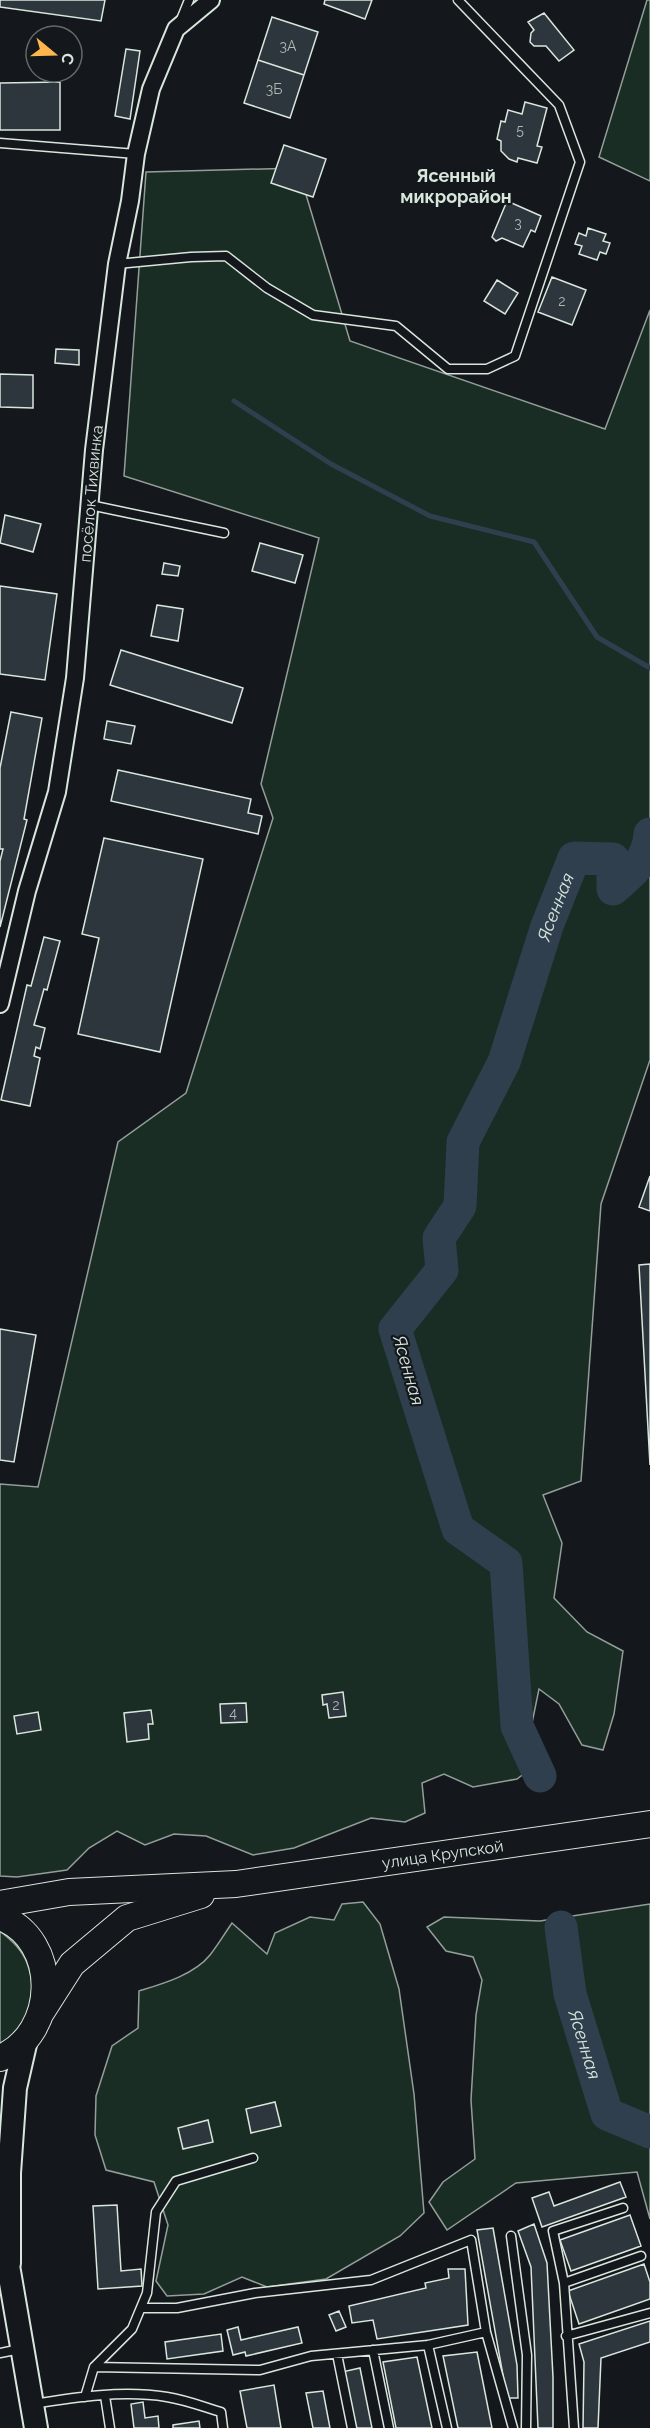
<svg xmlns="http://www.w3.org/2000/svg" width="650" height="2428" viewBox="0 0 650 2428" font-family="Raleway,sans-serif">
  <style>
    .green { fill: #1a2d24; stroke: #939e99; stroke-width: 1.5 }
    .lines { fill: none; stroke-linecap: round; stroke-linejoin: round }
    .stream { stroke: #2f3f4d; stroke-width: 5 }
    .river { stroke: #2f3f4d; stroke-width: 33 }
    .building { fill: #2c363c; stroke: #d8e6dc; stroke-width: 1.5 }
    .service-casing { stroke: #d8e6dc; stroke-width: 11 }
    .minor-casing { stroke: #d8e6dc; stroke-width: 20 }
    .secondary-casing { stroke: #d8e6dc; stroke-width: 26 }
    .primary-casing { stroke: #d8e6dc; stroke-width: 28 }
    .service { stroke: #14181c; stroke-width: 8 }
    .minor { stroke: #14181c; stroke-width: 16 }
    .secondary { stroke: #14181c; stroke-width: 22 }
    .primary { stroke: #14181c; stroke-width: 26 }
    .labels { text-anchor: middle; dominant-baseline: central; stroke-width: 4.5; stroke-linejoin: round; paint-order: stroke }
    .number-label { font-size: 14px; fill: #adbab4 }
    .street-label { font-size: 16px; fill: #d8e6dc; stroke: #14181c }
    .neighbourhood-label { font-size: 18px; font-weight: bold; fill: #d8e6dc; stroke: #14181c }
    .water-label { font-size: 18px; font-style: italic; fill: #d8e6dc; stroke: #14181c }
  </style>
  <rect width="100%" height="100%" fill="#14181c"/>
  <path class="green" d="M647,0h3v181l-51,-24z
    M298,168l52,173 255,88 45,-119v750l-49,144 -20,277 -38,14 19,48 -8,55 33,34 36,19 -9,63 -11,36 -21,-5 -23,-41 -20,-15 -7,34 12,35 -27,21 -44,8 -29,-13 -22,9 3,30 -20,9 -34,-4 -77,30 -41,7 -47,-19 -32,-2 -29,11 -28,-14 -28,17 -22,22 -50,7 -17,-1v-392l38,3 80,-345 68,-49 87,-275 -12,-34 58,-246 -195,-62 22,-304z
    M363,1902l17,22 19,65 15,105 10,119 -24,23 -74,43 -59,8 -25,-10 -38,17 -37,2 -11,-15 12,-56 -14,-43 -48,-12 -11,-35 1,-39 16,-50 26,-18 1,-37c23,-7 55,-16 71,-36 8,-10 15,-22 22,-32l35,31 8,-21 35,-16 24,3 8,-16z
    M650,1904v315l-13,-47 -121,11 -69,47 -18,-28 14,-20 32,-23 -4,-59 5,-85 6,-35 -9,-23 -27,-6 -19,-24 17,-10 96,4z
    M0,1931c11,9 22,18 27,32 12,30 1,65 -27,81z"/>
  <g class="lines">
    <path class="stream" d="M234,401l97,63 99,52 104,26 63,95 53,31"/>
    <g class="river">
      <path id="s1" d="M540,1776l-23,-50 -11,-163 -48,-34 -63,-200 47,-59 -3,-32 21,-32 3,-64 41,-80 43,-136 27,-68 39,1v30c19,-16 35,-29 37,-55"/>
      <path id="s2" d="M561,1927l9,67 37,120 43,18"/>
    </g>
  </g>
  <path class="building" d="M0,0h105l-4,21 -101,-14z
    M325,0h47l-7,19 -41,-15z
    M544,13l30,37 -15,11 -13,-15h-12l-4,-4 1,-9 3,-3 -6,-8z
    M272,17l46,15 -14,43 -46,-15z
    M126,49l14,2 -10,68 -15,-3z
    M258,60l46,15 -14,43 -46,-15z
    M60,82v48h-60v-47z
    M525,102l22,6 -10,38 5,1 -5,16 -19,-5 -1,4 -8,-3 -8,-8v-10l-4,-2 4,-18 4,1 3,-12 14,4z
    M284,145l42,14 -13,38 -42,-14z
    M507,201l34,15 -6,16 -4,-2 -8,17 -21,-9 -6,3 -4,-4z
    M588,228l18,6 -3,7 7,2 -4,11 -6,-2 -3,8 -18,-6 3,-8 -7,-2 4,-11 7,3z
    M552,277l34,13 -14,35 -34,-13z
    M497,280l21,13 -13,21 -21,-13z
    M56,349l23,1v15l-24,-2z
    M0,374l33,1v33l-33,-1z
    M5,515l36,9 -8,28 -33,-9z
    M260,543l43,12 -8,28 -43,-12z
    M164,563l16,3 -2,10 -16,-2z
    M0,586l57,8 -12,86 -45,-6z
    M157,605l26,4 -5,32 -27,-5z
    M121,650l122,38 -11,35 -122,-38z
    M11,712l31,6 -18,101 3,1 -27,107v-66l3,-12h-3v-81z
    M107,721l28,5 -4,18 -27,-5z
    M118,770l133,29 -3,14 14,3 -4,18 -147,-33z
    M104,838l99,21 -43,193 -82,-18 21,-96 -17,-4z
    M44,937l16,4 -13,49 -3,-1 -10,36 11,3 -5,21 -4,-2 -2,9 6,2 -10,48 -29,-6 26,-115 4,1z
    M650,1176v35l-11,-4z
    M650,1264v201l-11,-200z
    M0,1329l36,6 -22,127 -14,-2z
    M343,1692l3,24 -17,2 -2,-14 -4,1 -1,-10z
    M246,1703l1,19 -26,1 -1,-19z
    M151,1710l2,14h-5l1,15 -22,3 -3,-29z
    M38,1712l3,18 -24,4 -3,-18z
    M275,2102l6,24 -30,7 -5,-24z
    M208,2120l5,22 -30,7 -5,-21z
    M620,2182l6,15 -84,30 -10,-29 17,-6 5,14z
    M117,2205l4,66 20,-2 1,17 -44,3 -5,-83z
    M630,2215l11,31 -70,25 -11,-31z
    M534,2224l13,39 6,114v51h-15l-7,-161 -13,-36z
    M493,2228l24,137 1,33h-11l-30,-168z
    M644,2264l6,18v17l-71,25 -11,-33z
    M448,2269h17l3,56 -91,14 -4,-19 -21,3 -3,-17 77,-18 -1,-5 24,-5z
    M339,2311l7,16 -10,4 -7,-16z
    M650,2321v21l-49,16 -3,70h-15l1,-66 -5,-18z
    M238,2327l3,13 57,-13 4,16 -56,13 -1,-4 -12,3 -6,-25z
    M221,2334l2,17 -56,8 -2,-17z
    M477,2352l15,76h-34l-15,-72z
    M417,2357l15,71h-36l-13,-66z
    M360,2368l12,60h-19l-11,-56z
    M274,2385l7,43h-34l-7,-37z
    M323,2391l7,37h-17l-7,-35z
    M143,2402l2,16 13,-2 1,12h-25l-3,-24z
    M199,2421l1,7h-27v-3z"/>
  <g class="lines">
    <defs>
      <path id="service" d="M180,22l9,-22
        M0,143l136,11
        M117,264l74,-7 35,-1 41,32 46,27 83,11 52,43h39l28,-13 65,-194 -21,-57 -101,-105
        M90,505l134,28
        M511,2236l16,119 -1,73
        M564,2283l77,-27
        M141,2308h36l78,-15 116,-13 100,-40 15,92 27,96
        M566,2336l84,-23
        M428,2345l19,83
        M373,2350l16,78
        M0,2353l20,-4
        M337,2354l15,74
        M94,2367l38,-38 15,-36 9,-81 20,-31 77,-23
        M105,2396l5,32
        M85,2397l9,-30 166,3 51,-14 117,-11 58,-13
        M33,2404c44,-7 90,-14 134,-7 19,3 37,10 54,15l2,16
        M574,2428l-10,-145 -11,-52 70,-23"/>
      <g id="minor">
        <path id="s3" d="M0,1004l27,-113 30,-99 18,-114 19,-228 23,-186 13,-63 6,-47 15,-65 25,-60 35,-29"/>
      </g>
      <path id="secondary" d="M5,2248l31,180
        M9,2263v-90l6,-85 11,-48"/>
      <g id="primary">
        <path id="s4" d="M0,1904l69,-12 167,-8 414,-60"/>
        <path d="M0,1917c61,23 58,117 0,141"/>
        <path d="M42,2011l30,-47 55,-46 74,-23"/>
      </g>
    </defs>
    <use href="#service" class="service-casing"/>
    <use href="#minor" class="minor-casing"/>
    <use href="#secondary" class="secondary-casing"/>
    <use href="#primary" class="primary-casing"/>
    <use href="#service" class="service"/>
    <use href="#minor" class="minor"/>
    <use href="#secondary" class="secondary"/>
    <use href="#primary" class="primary"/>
  </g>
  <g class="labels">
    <g class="number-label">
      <text x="288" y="46">3А</text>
      <text x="274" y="89">3Б</text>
      <text x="520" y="130">5</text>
      <text x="518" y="223">3</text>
      <text x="562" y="301">2</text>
      <text x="336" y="1705">2</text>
      <text x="233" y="1713">4</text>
    </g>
    <g class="street-label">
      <text stroke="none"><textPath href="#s3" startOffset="520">посёлок Тихвинка</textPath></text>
      <text stroke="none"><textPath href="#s4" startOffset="446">улица Крупской</textPath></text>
    </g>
    <g class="neighbourhood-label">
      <text x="456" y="175">Ясенный<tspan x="456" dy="21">микрорайон</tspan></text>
    </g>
    <g class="water-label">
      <text stroke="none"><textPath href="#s1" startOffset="950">Ясенная</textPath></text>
      <text transform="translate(409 1370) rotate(74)">Ясенная</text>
      <text stroke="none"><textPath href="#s2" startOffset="120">Ясенная</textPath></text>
    </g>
  </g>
  <g transform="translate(54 54) rotate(109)"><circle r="28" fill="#14181c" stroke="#626a69" stroke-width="1.5"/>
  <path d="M0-4.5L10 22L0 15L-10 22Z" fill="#ffb74d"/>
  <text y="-9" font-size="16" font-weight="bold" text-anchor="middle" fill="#d8e6dc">С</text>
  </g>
</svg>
